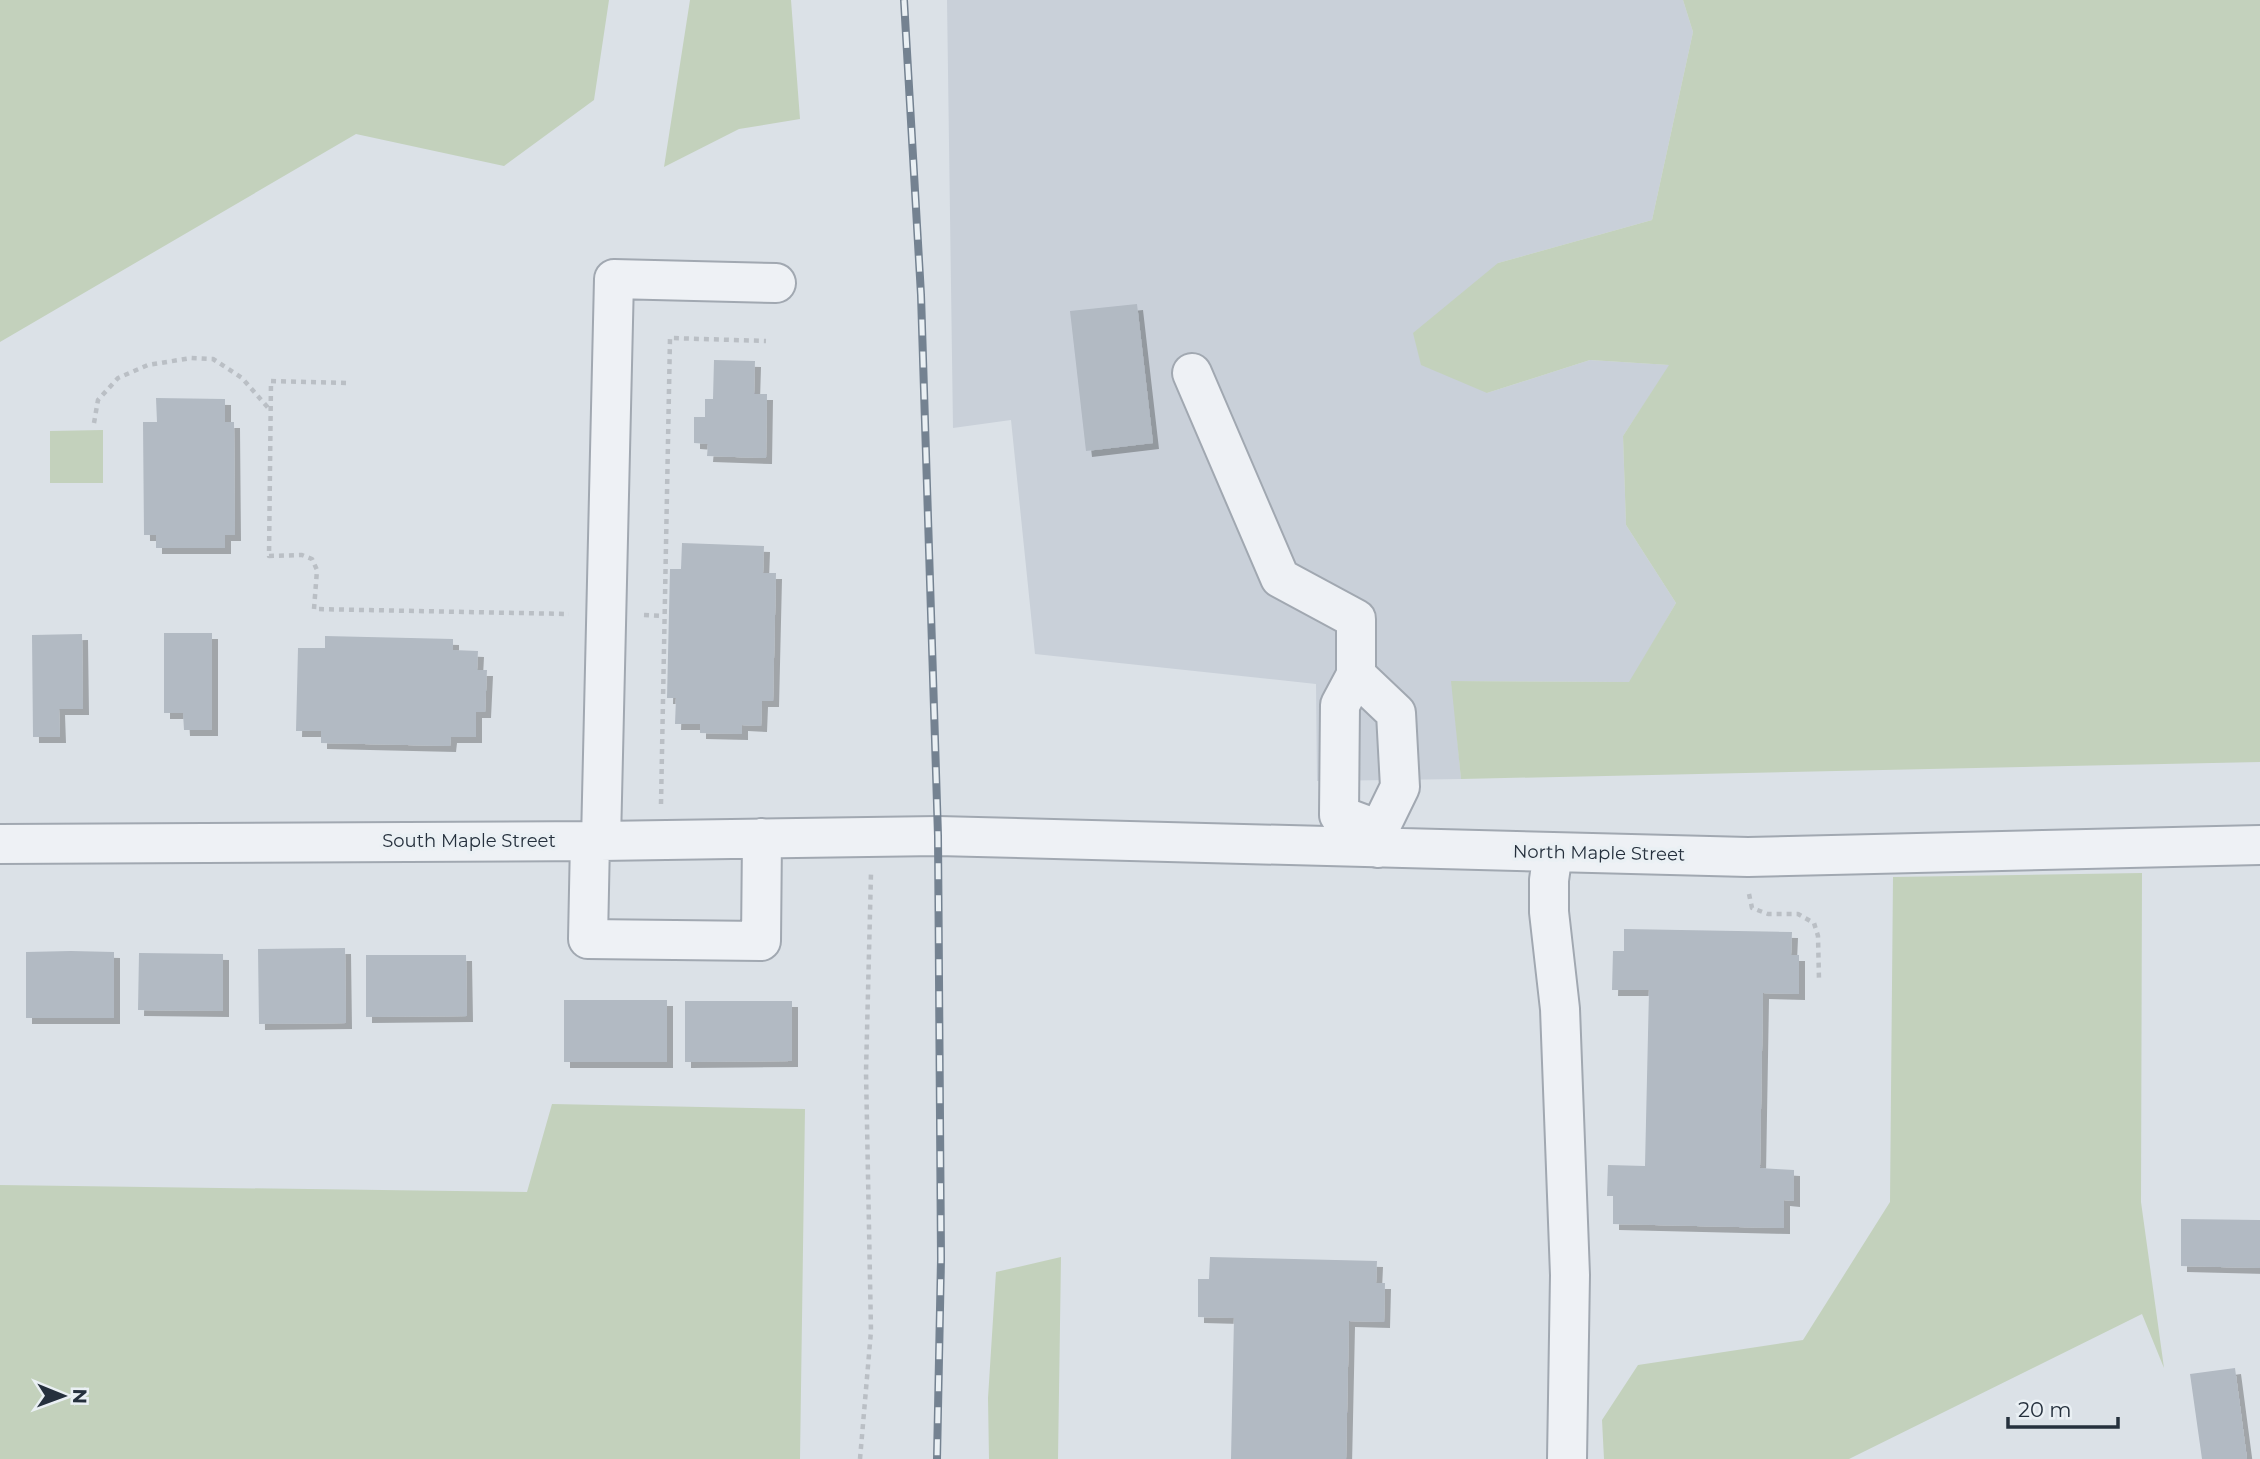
<svg xmlns="http://www.w3.org/2000/svg" width="2260" height="1459" viewBox="0 0 2260 1459" font-family="Montserrat,sans-serif">
  <style>
    .built { fill: #c9d0d9 }
    .green { fill: #c3d1bc }
    .building { fill: #b2bac3; filter: url(#shadow) }
    .lines { fill: none; stroke-linecap: round; stroke-linejoin: round }
    .minor-casing { stroke: #a1a8b1; stroke-width: 42 }
    .path { stroke: #babfc5; stroke-width: 4.5; stroke-dasharray: 5 5; stroke-linecap: butt }
    .minor { stroke: #eef1f5; stroke-width: 38 }
    .rail-casing { stroke: #748291; stroke-width: 8 }
    .rail { stroke: #eaf0f4; stroke-width: 5; stroke-dasharray: 16; stroke-linecap: butt }
    .labels { text-anchor: middle; dominant-baseline: central; stroke-width: 7; stroke-linejoin: round; paint-order: stroke }
    .street-label { font-size: 18px; fill: #25303d; stroke: #eaf0f4 }
  </style>
  <defs>
    <filter id="shadow"><feDropShadow dx="6" dy="6" stdDeviation="0" flood-color="#0004"/></filter>
  </defs>
  <rect width="100%" height="100%" fill="#dbe1e7"/>
  <path class="built" d="M947,0h736l10,32 -41,188 -154,43 -11,130 103,-33 80,5 -47,71 3,89 50,78 -46,79 -178,-1 9,98 -144,2 -1,-97 -281,-30 -24,-234 -58,8z"/>
  <path class="green" d="M0,0h609l-15,100 -90,66 -148,-32 -356,208z
    M690,0h101l9,119 -61,10 -75,38z
    M1683,0h577v762l-799,17 -10,-98 178,1 47,-79 -50,-78 -3,-89 46,-71 -79,-5 -103,33 -66,-28 -8,-32 85,-70 154,-43 41,-188z
    M103,430v53h-53v-52z
    M2142,873l-1,329 23,166 -22,-54 -293,145h-245l-2,-39 36,-55 165,-25 87,-138 3,-325z
    M552,1104l253,5 -5,350h-800v-274l527,7z
    M1061,1257l-3,202h-69l-1,-61 8,-126z"/>
  <path class="building" d="M1137,304l16,139 -67,8 -16,-140z
    M714,360l41,1 -1,33h13l-1,64 -59,-2 1,-12 -14,-1v-26h11v-18h8z
    M156,398l69,1v23h9l1,113h-10v13h-69v-13h-12l-1,-113h14z
    M682,543l82,3 -1,27h13l-3,128h-11l-1,25 -19,-1v9l-42,-1v-9h-25l1,-26h-9l3,-129h11z
    M164,633h48v97h-28l-1,-17h-19z
    M82,634l1,75h-24l1,28h-27l-1,-102z
    M325,636l128,3v11l25,1 -1,19h10l-2,42h-9v25h-25l-1,9 -129,-3v-12h-25l2,-83h27z
    M1624,929l168,3 -1,23h8v39l-36,-1 -3,175 34,2v31l-10,-1v28l-171,-4v-28h-6l1,-31 37,1 4,-176h-37l1,-39h11z
    M345,948l1,75 -87,1 -1,-75z
    M71,951l43,1v66h-88v-66z
    M139,953l84,1v57l-85,-1z
    M366,955h100l1,61 -101,1z
    M564,1000h103v62h-103z
    M685,1001h107v60l-107,1z
    M2181,1219l79,1v48l-79,-2z
    M1210,1257l167,4 -1,22h9l-1,39 -35,-1 -3,138h-115l3,-141 -36,-1v-38h11z
    M2235,1368l12,91h-45l-12,-85z"/>
  <g class="lines">
    <defs>
      <path id="minor" d="M1192,373l88,205 76,41v56l-16,30 -1,110 40,15
        M1356,675l40,38 4,74 -21,43 -1,18
        M590,841l-2,98 173,2 1,-103
        M601,841l13,-562 162,4
        M0,844l601,-3 337,-5 810,21 512,-12
        M1553,852l-4,28v32l11,97 10,266 -3,184"/>
    </defs>
    <use href="#minor" class="minor-casing"/>
    <path class="path" d="M346,383l-75,-2 -2,175 33,-1 10,4 5,11 -3,39 255,5
      M94,423l4,-23 20,-22 30,-13 43,-7 22,1 29,19 28,32
      M644,615l20,1
      M661,804l9,-466 96,3
      M1749,894l3,14 16,6h30l16,9 4,13 1,44
      M860,1459l11,-128 -5,-259 5,-199"/>
    <use href="#minor" class="minor"/>
    <defs>
      <path id="rail" d="M904,0l17,295 17,541 3,423 -4,200"/>
    </defs>
    <use href="#rail" class="rail-casing"/>
    <use href="#rail" class="rail"/>
  </g>
  <g class="labels">
    <g class="street-label">
      <text x="469" y="841">South Maple Street</text>
      <text transform="translate(1599 853) rotate(1)">North Maple Street</text>
    </g>
  </g>
  <g transform="translate(63 1396) rotate(91)" stroke="#eaf0f4" stroke-width="5" paint-order="stroke">
  <path d="M0-5L12 26L0 18L-12 26Z" fill="#25303d"/>
  <text y="-10" font-size="19" font-weight="bold" text-anchor="middle" fill="#25303d">N</text>
  </g>
  <path d="M2008 1417v10h110v-10" fill="none" stroke="#25303d" stroke-width="3.5"/>
  <text x="2018" y="1417" font-size="21" fill="#25303d" stroke="#eaf0f4" stroke-width="5" paint-order="stroke">20 m</text>
</svg>
